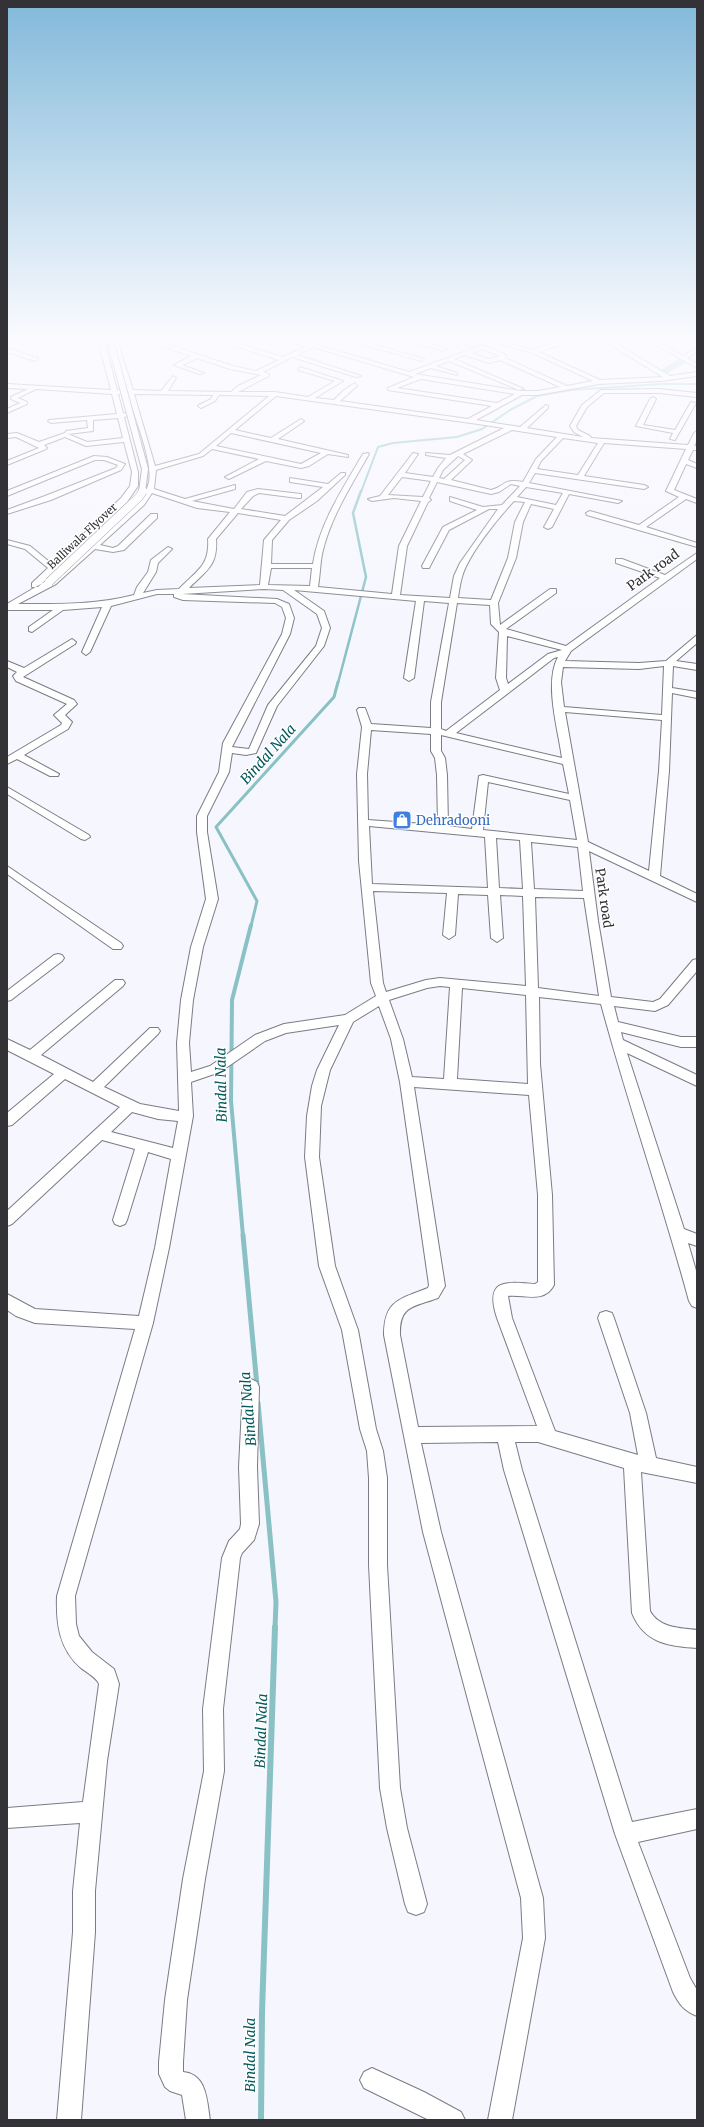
<svg xmlns="http://www.w3.org/2000/svg" width="704" height="2127" viewBox="0 0 704 2127" font-family="Merriweather,serif">
  <style>
    .lines { fill: none; stroke-linecap: round; stroke-linejoin: round }
    .stream-far5 { stroke: #89c1c4; stroke-width: 2 }
    .stream-far4 { stroke: #89c1c4; stroke-width: 2.5 }
    .stream-far3 { stroke: #89c1c4; stroke-width: 3 }
    .stream-far2 { stroke: #89c1c4; stroke-width: 4 }
    .stream-far1 { stroke: #89c1c4; stroke-width: 5 }
    .stream { stroke: #89c1c4; stroke-width: 6 }
    .river { fill: #89c1c4; fill-rule: evenodd }
    .minor-casing { stroke: #7b7b84; stroke-width: 2 }
    .minor { fill: #fff; fill-rule: evenodd }
    .minor-bridge-far1-casing { stroke: #7b7b84; stroke-width: 8; stroke-linecap: butt }
    .minor-bridge-casing { stroke: #7b7b84; stroke-width: 9; stroke-linecap: butt }
    .minor-bridge-far1 { stroke: #fff; stroke-width: 6 }
    .minor-bridge { stroke: #fff; stroke-width: 8 }
    .labels { text-anchor: middle; dominant-baseline: central; stroke-width: 3; stroke-linejoin: round; paint-order: stroke }
    .far-street-label { font-size: 11px; fill: #333337; stroke: #fff }
    .street-label { font-size: 13px; fill: #333337; stroke: #fff }
    .shop-label { font-size: 13px; fill: #366cbe; stroke: #fff; text-anchor: start }
    .water-label { font-size: 14px; font-style: italic; fill: #03585c; stroke: #fff }
  </style>
  <rect width="100%" height="100%" fill="#f6f6fe"/>
  <g class="lines">
    <path class="stream-far5" d="M361,492l17,-45 15,-4 64,-6 25,-8 28,-19 27,-14 34,-6 91,-6h35"/>
    <path class="stream-far4" d="M338,683l28,-106 -13,-64 8,-22"/>
    <path class="stream-far3" d="M251,926l6,-25 -41,-74 118,-130 4,-15"/>
    <path class="stream-far2" d="M243,1236l-12,-135 1,-101 19,-75"/>
    <path class="stream-far1" d="M243,1235l14,151
      M258,1403l18,199 -1,26"/>
    <path class="stream" d="M261,2120l1,-108 13,-385"/>
    <path class="river" d="M681,358l4,1 1,2 -1,2 -19,11h-8l-1,-2z"/>
    <defs>
      <path id="minor" d="M98,340h6l13,50h9l-15,-50h6l16,50 28,1 12,-15 3,2 -8,13 63,1 7,-6 23,-11 -31,-6 -33,-11 -15,7 22,8 -5,1 -25,-9 17,-9 -46,-16h10l78,26 23,5 23,-11 -63,-20h10l57,17 22,-10 -20,-7h10l14,4 8,-4h5l-5,5 92,27 74,-27 23,10 -1,3 62,28 26,-5 -60,-28 -36,-10 3,-2 31,9 34,-10h10l-36,12 61,28 63,-3 -61,-37h8l60,36 27,-4v4l-36,5 -62,3 -61,11h-16l-46,25 44,7 26,-22 2,1v2l-21,20 56,9 -9,-5 -4,-6 12,-21 19,-15 58,-1 38,4v4l-38,-4h-55l-17,14 -11,19 2,4 12,6 1,2 97,7 6,-12 3,-2v9l-3,6h3v4h-4l-5,10 9,4v4l-11,-4 -12,26 23,9v4l-11,-4 -40,28 51,16v4l-110,-32 -1,-2 4,-2 49,14 40,-28 -13,-6 20,-42 -82,-6 -20,33 60,9 4,2 -4,2 -109,-16 -6,10 93,18 -4,2 -49,-9 -17,33 -4,2 -4,-2 10,-18 -23,-5 -8,18 -7,36 -18,45 2,22 50,-36h6v4l-50,36 60,17 94,-68 -44,-15v-4h6l43,16 32,-22v6l-126,92 -6,10 74,2 27,-2 31,-26v8l-21,18 21,3v6l-24,-4 -1,22 25,4v6l-25,-5 -3,78 -9,105 37,18v8l-108,-51 9,70 13,76 42,5 7,-3 33,-39 4,-1v12l-29,34 -13,6 -41,-5 4,16 63,15h16v10h-16l-60,-15 2,8 74,35v11l-70,-33 57,176 13,5v12l-9,-3 9,31v34l-5,-2 -3,-5c-27,-100 -61,-197 -88,-297l-62,-7 1,67 12,131 2,90c-10,19 -30,9 -46,11l4,22 43,113 83,24 -8,-42 -32,-95 2,-5 6,-2 6,2 2,5 32,95 10,45 41,9v16l-56,-11 9,139c9,17 30,17 47,19v18c-29,-2 -53,-5 -65,-35l-8,-145 -86,-26h-23l7,28 110,352 65,-13v20l-59,13 52,136 7,12v26c-13,-5 -18,-12 -24,-24l-58,-158 -111,-364 -6,-28 -77,1 20,89 102,366 2,40 -33,182h-24l35,-182 -2,-40 -98,-366 -39,-197c0,-35 16,-36 44,-47l1,-3 -29,-203 -9,-43 -12,-33 -26,16 -23,48 -9,36 -2,51 16,109 23,64 18,99 7,22 4,27v87l13,223 7,40 20,76 -3,8 -8,3 -8,-3 -3,-8 -18,-76 -7,-40 -11,-223v-87l-2,-27 -7,-22 -18,-99 -23,-64 -14,-109 2,-41 5,-30 5,-16 22,-45 -53,8 -21,8 -45,31 -29,10 2,34 -24,132 -16,75 -78,273 1,28 3,12 13,16 22,17 5,15 -12,77 -12,130v41l-14,188h-24l16,-188v-41l7,-68 -73,5v-20l76,-6 16,-118c-2,-6 -13,-12 -18,-16 -22,-19 -25,-45 -24,-72l78,-267 -100,-6 -19,-7 -9,-6v-16l28,15 104,7 16,-68 16,-89 -23,-7 -21,68 -2,4 -5,2 -5,-2 -2,-4 22,-71 -33,-9 -90,84 -5,2v-15l113,-104 -55,-28 -53,46 -5,1v-13l47,-39 -47,-24v-11l23,11 85,-70h8l2,3 -2,3 -82,69 52,27 57,-54h8l2,3 -2,3 -54,53 36,17 39,7 -2,-68 4,-43 10,-53 15,-48 -9,-67v-16l22,-44 4,-29 59,-109 4,-16 -4,-11 -7,-4 -92,-3 -9,-3v-3h-17l-46,12 -21,46 -4,3 -4,-3 20,-45 -39,3 -31,22 -3,-1v-4l24,-17h-46v-6l54,-32 77,-71c5,-5 9,-11 11,-19 4,-22 -15,-66 -21,-88h-10l5,19 8,2 -7,2 14,55v14l-11,16 -89,85h-6v-4l16,-15 -23,-19 -18,-5v-4l23,6 22,18 69,-66 9,-12 2,-14 -8,-30 -38,4 -21,-9 -21,8 3,3 -1,1 -39,16v-4l32,-13 -23,-11 -9,1v-4l10,-1 22,9 26,-9 1,-2 22,-3 -1,-8 -36,3 -3,-2 1,-1 68,-6 -5,-20 -76,-5 -18,9 9,4v2l-20,9v-4l13,-6 -9,-4v-2l17,-8 -21,-1v-4l104,6zM313,347l101,30 -26,11v2l104,16 -24,13 -128,-18 17,-15 -2,-3 -11,7 -10,10 -19,-2 28,-17 -43,-14 -2,3 37,11 -27,16 -33,-5h-37l31,-16v-2l-6,-2 29,-15 64,20 5,-1 -64,-21zM483,349l17,7 -11,3 -18,-6zM465,355l24,8 11,-3 60,27 -22,4h-17l-106,-17 16,-6 26,7v-2l-21,-7 13,-5 70,29 5,-1 -70,-30zM421,379l94,15 -18,9 -100,-15zM134,394l79,1 -2,4 -12,6 -1,1 3,2 14,-7 4,-6 50,1 -70,58 -44,12zM276,396l202,28 26,4 -54,27 -24,-2v2l20,3 -8,10 -5,9 -28,-4 13,-19 -5,-1 -33,43 -12,3 4,2 22,-3 27,3 -22,45 -7,48 -74,-7c2,-12 2,-22 4,-33 8,-36 29,-68 47,-100l-1,-1 -5,1c-20,34 -44,70 -50,110h-42l1,-24 17,-20 28,-19 28,-26v-2h-4l-13,11 -38,-6v4l33,5 -38,29 -44,-7 12,-13 6,-3 39,5h3v-4l-43,-5 -11,3 -13,17 -42,-8 43,-12v-4l-50,14 -31,-10 2,-19 47,-14 9,-7 47,10 -32,17 -2,1 4,2 37,-18 35,7 8,-2 19,-12 20,3v-2l-70,-16 25,-17 1,-1 -3,-2 -30,19 -36,-8zM118,418l5,20 -36,4 -19,-8 25,-3v-11zM512,430l45,7 -21,22 -13,23c-20,-4 -17,4 -32,8l-40,-10 21,-20 -9,-6zM231,433l90,20 -20,11 -85,-18zM563,438l35,5 -20,32 -41,-6 4,-8zM458,456l7,4 -21,19 -5,-1 4,-8zM402,477l29,4 -8,16 -35,-2zM437,482l54,12 8,-2 12,-8 9,2 -18,19 -19,2 -33,-10v4l27,9 -34,17 -21,39 1,2h6l20,-38 40,-21h9l-38,54 -6,13 -4,22 -50,-3 7,-49 21,-44 3,-2 -2,-2zM526,487l37,6 -7,12 -39,-8zM152,493l45,15 33,4 -22,27c2,27 -12,32 -29,50l-22,1 -14,3 13,-21 2,-9 14,-14 -4,-2 -17,13 -3,12 -11,15 -3,8c-39,10 -76,9 -116,9l38,-20 39,-35 18,3 11,-2 33,-32v-4h-6l-33,32 -5,2 -13,-3 44,-40zM514,501l11,1 -10,20 -7,36 -17,42 -33,-2c1,-7 2,-14 4,-21 6,-22 36,-59 52,-76zM238,513l43,7 -17,20 -4,45 -71,3c17,-17 29,-22 27,-49zM271,568h41l-2,18 -42,-1zM264,589l19,1 34,24 5,14 -6,18 -48,59 -19,44 -17,-2 58,-113 4,-16 -5,-14 -12,-5 -95,-5zM294,590l122,11 -12,77 5,3 5,-3 10,-77 25,2 -18,99v26l-60,-4 -6,-16h-6l-2,2 5,17 -5,47 2,87 12,122 5,13 -31,19 -61,9 -29,11 -45,31 -19,6 -2,-29 4,-43 10,-53 15,-48 -11,-67v-16l22,-44 3,-19 14,2 10,-2 21,-47 47,-60 6,-18 -6,-17zM457,603l33,2 1,19 8,8 -3,46 4,12 -54,41 -5,-2v-27zM507,636l55,14 -14,4 -40,30 -2,-6zM558,657c-14,26 0,72 4,101l-106,-25 98,-75zM664,666l-2,49 -98,-8 -3,-25 2,-15 76,2zM565,712l97,8 -3,51 -10,100 -61,-29zM371,730l60,4v17l4,7 2,17 1,50 -70,-5 -1,-46zM441,735l122,29 6,30 -86,-19 -4,1 -7,53 -24,-3 -1,-51 -2,-17 -4,-7zM488,782l82,18 7,40 -94,-10zM369,826l116,11 3,51 -116,-4zM496,838l24,2 3,49 -24,-1zM531,842l47,5 5,44 -49,-2zM373,891l74,2 -4,42 6,4 6,-4 3,-41 30,1 3,43 6,4 6,-4 -3,-43 23,1 3,90 -86,-8 -14,2 -40,12 -3,-9zM535,897l49,1 15,98 -61,-8zM440,986l10,1 -6,92 -32,-2 -9,-38 -14,-39 38,-12zM462,988l64,7 2,89 -71,-5zM414,1087l115,8 9,100v87l-3,2c-29,-2 -51,-6 -38,34l40,108 -119,1 -18,-92c-1,-30 14,-28 38,-37l7,-12zM132,1112l26,7 20,2 -5,27 -62,-16z
        M348,340h11l65,19 -3,2z
        M405,340h11l31,9 -3,2z
        M456,340h10l11,5 -3,2z
        M647,340h8l28,16 14,-8v4l-10,6 10,6v4z
        M7,348l30,10 1,1 -3,2 -28,-9z
        M653,397l3,2 -13,26 32,5 16,-28 5,1 -21,37 -5,-1 3,-6 -37,-7 14,-27z
        M94,456l13,1 18,7 -4,6 -70,30 -44,14v-4l38,-14 71,-28 2,-3 -14,-5h-9l-88,36v-5z
        M72,639l4,3 -1,2 -52,33 51,23 3,4 -12,11 7,7 -4,7 -44,26 35,19 -1,2h-8l-33,-17 -10,5v-7l54,-32 1,-2 -8,-8 13,-11 -51,-23 -3,-5 4,-4 -10,-5v-6l17,7z
        M7,787l82,48 1,2 -5,3 -4,-1 -74,-45z
        M7,866l114,77 2,3 -2,3h-8l-106,-75z
        M58,954l4,1 2,3 -2,3 -51,39 -4,1v-10l47,-36z
        M251,1379l6,3 2,5 -2,80 2,57 -5,16 -12,13 -2,5 -17,151 1,62 -19,108 -18,121 -4,62v10c24,2 24,29 27,48h-24l-4,-25 -12,-4 -5,-4 -6,-13v-12l6,-62 18,-121 21,-108 -1,-62 19,-151 7,-17 11,-12 1,-5 -2,-57 4,-80 2,-5z
        M372,2068l52,24 37,20 4,8h-36l-65,-32 -4,-8 4,-8z"/>
    </defs>
    <use href="#minor" class="minor-casing"/>
    <use href="#minor" class="minor"/>
    <defs>
      <path id="minor-bridge-far1" d="M110,340l35,129 -3,23"/>
      <path id="minor-bridge" d="M49,582l90,-85 4,-6"/>
    </defs>
    <use href="#minor-bridge-far1" class="minor-bridge-far1-casing"/>
    <use href="#minor-bridge" class="minor-bridge-casing"/>
    <use href="#minor-bridge-far1" class="minor-bridge-far1"/>
    <use href="#minor-bridge" class="minor-bridge"/>
  </g>
  <linearGradient id="sky" x2="0" y2="1"><stop stop-color="#82b9da"/><stop offset="0.53" stop-color="#fbfbff"/><stop offset="1" stop-color="#fbfbff" stop-opacity="0"/></linearGradient>
  <rect width="704" height="638" fill="url(#sky)"/>
  <defs>
    <symbol id="shop-square" viewBox="-11 -11 22 22"><rect x="-9" y="-9" width="18" height="18" rx="4" fill="#3f7fe0" stroke="#fff"/><path d="M-5-2.5h2.3a2.7 3.5 0 0 1 5.4 0H5L5.5 6h-11ZM-1.5-2.5h3a1.5 2.3 0 0 0-3 0Z" fill="#fff"/></symbol>
  </defs>
  <g fill-rule="evenodd">
    <use href="#shop-square" x="391" y="809" width="22" height="22"/>
  </g>
  <g class="labels">
    <g class="far-street-label">
      <text transform="translate(82 536) rotate(-43)">Balliwala Flyover</text>
    </g>
    <g class="street-label">
      <text transform="translate(653 570) rotate(-36)">Park road</text>
      <text transform="translate(604 898) rotate(82)">Park road</text>
    </g>
    <g class="shop-label">
      <text x="416" y="820">Dehradooni</text>
    </g>
    <g class="water-label">
      <text transform="translate(268 754) rotate(-48)">Bindal Nala</text>
      <text transform="translate(221 1085) rotate(-91)">Bindal Nala</text>
      <text transform="translate(248 1409) rotate(-95)">Bindal Nala</text>
      <text transform="translate(261 1731) rotate(-88)">Bindal Nala</text>
      <text transform="translate(250 2055) rotate(-90)">Bindal Nala</text>
    </g>
  </g>
  <rect width="704" height="2127" fill="none" stroke="#333337" stroke-width="16"/>
</svg>
